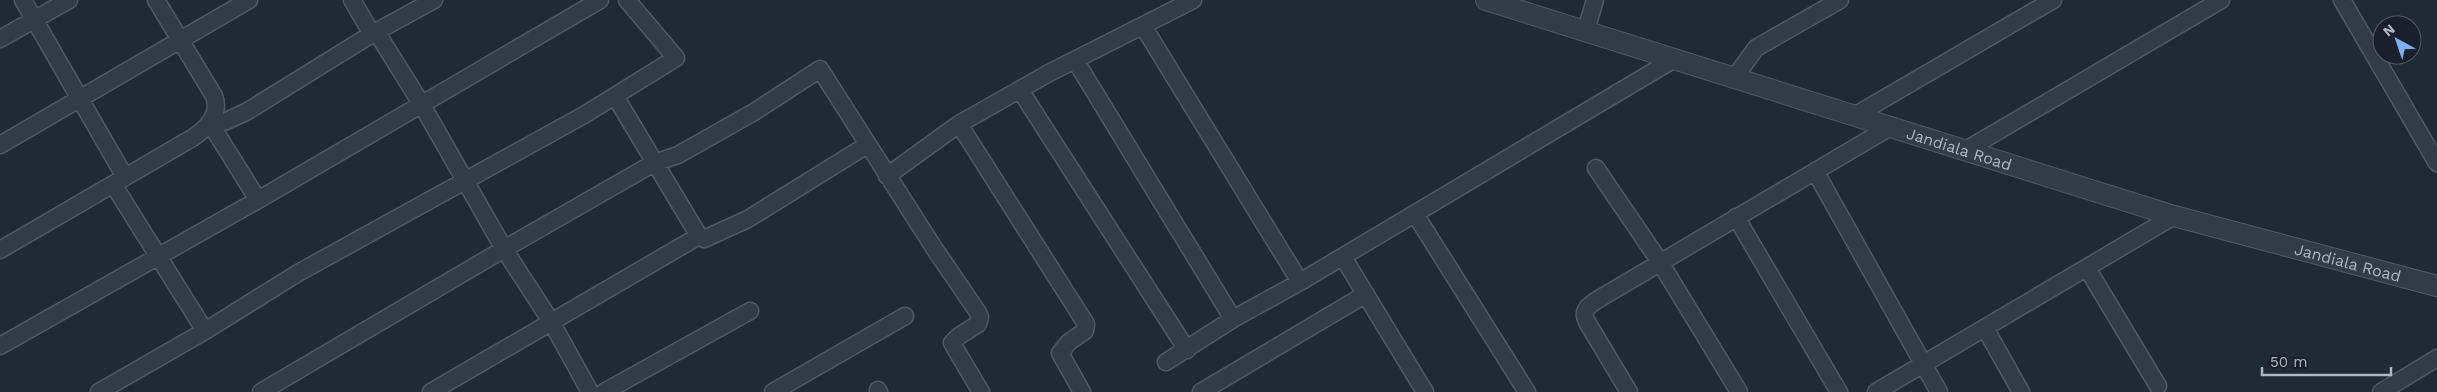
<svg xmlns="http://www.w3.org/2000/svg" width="2437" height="392" viewBox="0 0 2437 392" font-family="'Work Sans',sans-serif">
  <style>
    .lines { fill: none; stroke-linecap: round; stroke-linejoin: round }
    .minor-casing { stroke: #515964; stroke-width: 19 }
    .tertiary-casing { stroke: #515964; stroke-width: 22 }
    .minor { stroke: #333b46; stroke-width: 16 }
    .tertiary { stroke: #333b46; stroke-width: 20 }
    .labels { text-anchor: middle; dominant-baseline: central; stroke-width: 4; stroke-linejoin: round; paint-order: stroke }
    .street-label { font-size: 16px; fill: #adb6c3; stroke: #19202b }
  </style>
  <rect width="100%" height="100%" fill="#202a36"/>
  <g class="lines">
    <defs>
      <path id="minor" d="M23,0l102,177
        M352,0l20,34 7,2 43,69 82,144 48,74 38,69
        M2342,0l95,163
        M1143,26l157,256
        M1586,30l9,-30
        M0,39l69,-39
        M1075,60l158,259
        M1735,77l21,-29 84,-48
        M1020,90l167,260
        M615,96l84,140 5,3 44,-20 119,-74
        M1856,115l197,-115
        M959,124l127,200 -1,7 -16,11 -9,11 22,39
        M0,145l249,-145
        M1966,150l255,-150
        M1596,168l64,94 79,130
        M1815,171l124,221
        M887,176l72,-52 90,-51 144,-73
        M113,184l92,147
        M258,200l-48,-77 14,-1 22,-10 126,-78 62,-34
        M1415,214l112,178
        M1736,217l103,175
        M0,250l194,-113c14,-10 27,-23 20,-41l-58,-96
        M1343,257l82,135
        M2087,268l71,118
        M1985,328l36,64
        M0,346l258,-146 342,-200
        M1166,362l67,-43 67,-37 376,-224
        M878,390l1,2
        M99,392l106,-61 93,-58 286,-158 92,-57 -49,-58
        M261,392l243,-143 150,-86 24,-8 76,-43 66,-43 114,179 43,63 3,6 -2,7 -19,12 -7,7 29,49
        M431,392l268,-156
        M604,392l146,-81
        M773,392l132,-76
        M1201,392l165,-98
        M1629,392l-42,-70c-6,-11 1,-16 10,-22l295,-174
        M1876,392l298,-176
        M2381,392l56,-34"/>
      <g id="tertiary">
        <path id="s1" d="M1486,0l688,216 263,70"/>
      </g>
    </defs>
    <use href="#minor" class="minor-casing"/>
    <use href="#tertiary" class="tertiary-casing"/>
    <use href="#minor" class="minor"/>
    <use href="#tertiary" class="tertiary"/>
  </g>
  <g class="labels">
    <g class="street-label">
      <text stroke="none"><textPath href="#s1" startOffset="496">Jandiala Road</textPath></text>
      <text stroke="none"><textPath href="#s1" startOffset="901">Jandiala Road</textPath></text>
    </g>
  </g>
  <g transform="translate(2397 40) rotate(320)"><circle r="24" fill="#19202b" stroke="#545c68"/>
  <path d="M0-4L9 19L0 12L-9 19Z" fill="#81aff4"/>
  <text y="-8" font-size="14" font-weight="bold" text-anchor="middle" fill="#adb6c3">N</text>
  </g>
  <path d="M2262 367v8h129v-8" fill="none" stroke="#adb6c3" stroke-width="2.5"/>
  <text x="2270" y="367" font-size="15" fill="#adb6c3" stroke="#19202b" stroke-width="4" paint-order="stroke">50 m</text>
</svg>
